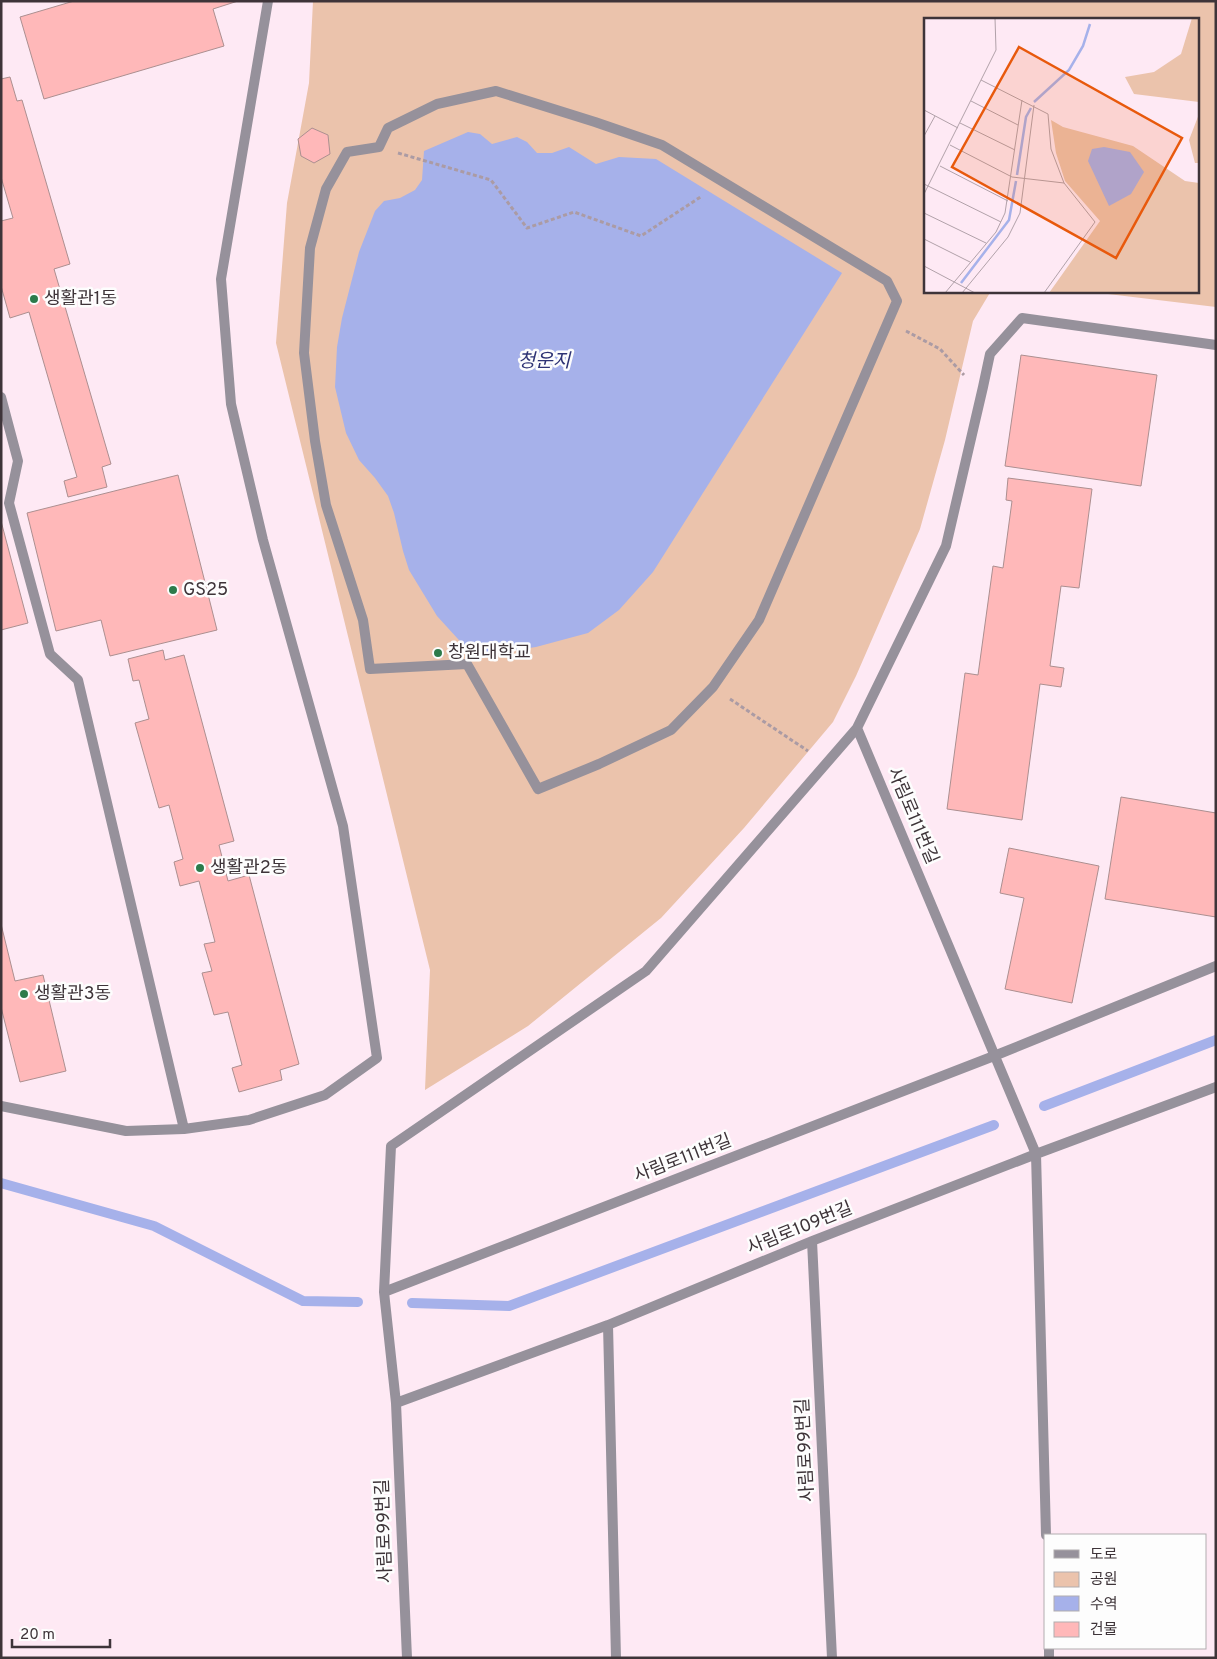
<svg xmlns="http://www.w3.org/2000/svg" width="1217" height="1659" viewBox="0 0 1217 1659" font-family="Overpass,'Noto Sans KR',sans-serif">
  <style>
    .green { fill: #ebc3ac }
    .water { fill: #a6b1ea }
    .lines { fill: none; stroke-linecap: round; stroke-linejoin: round }
    .stream { stroke: #a6b1ea; stroke-width: 10 }
    .building { fill: #ffb8b9; stroke: #ac8f90 }
    .path { stroke: #ab9ba4; stroke-width: 3; stroke-dasharray: 4 2.5; stroke-linecap: butt }
    .lane { stroke: #96919b; stroke-width: 10 }
    .street { stroke: #96919b; stroke-width: 10 }
    .poi-dot { fill: #2d7b4b; stroke: #fdfdfd; stroke-width: 2 }
    .labels { text-anchor: middle; dominant-baseline: central; stroke-width: 5; stroke-linejoin: round; paint-order: stroke }
    .poi-label { font-size: 18px; fill: #3e3439; stroke: #fdfdfd; text-anchor: start }
    .street-label { font-size: 18px; fill: #3e3439; stroke: #fdfdfd }
    .water-label { font-size: 19px; font-style: italic; fill: #2d3274; stroke: #fdfdfd }
    .inset-river { fill: none; stroke: #a6b1ea; stroke-width: 2.5 }
    .inset-road { fill: none; stroke: #b1a1a9; stroke-width: 1 }
    .view { fill: #e8590c; fill-opacity: 0.15; stroke: #e8590c; stroke-width: 2.5 }
    .inset-edge { fill: none; stroke: #3e3439; stroke-width: 2.5 }
  </style>
  <rect width="100%" height="100%" fill="#fee9f4"/>
  <path class="green" d="M313,1h903v306l-133,-16h115v-272h-272v272h65l-18,30 -28,119 -25,89 -64,147 -23,46 -89,106 -83,90 -133,108 -103,64 5,-120 -154,-627 11,-140 22,-120z"/>
  <path class="water" d="M468,132l12,2 12,10 25,-7 10,5 10,11h15l17,-6 27,17 23,-7 37,2 186,114 -189,299 -34,38 -31,23 -52,14 -57,8 -11,-5 -31,-34 -28,-46 -6,-19 -9,-38 -6,-17 -13,-18 -16,-18 -13,-27 -11,-46 2,-40 5,-29 17,-66 16,-41 9,-10 16,-3 15,-8 7,-10 2,-29z"/>
  <g class="lines">
    <path class="stream" d="M1044,1106l172,-66
      M1,1183l153,43 149,75 55,1
      M412,1303l97,3 485,-181"/>
  </g>
  <path class="building" d="M74,1h164l-25,8 11,37 -180,53 -24,-82z
    M10,77l7,24 5,-1 48,164 -16,5 57,195 -9,3 5,20 -39,10 -4,-16 13,-4 -48,-165 -19,6 -9,-32v-65l12,-3 -12,-41v-98z
    M312,128l16,7 2,19 -16,9 -13,-7 -3,-17z
    M1021,355l136,20 -16,111 -136,-20z
    M178,475l39,155 -107,26 -9,-36 -45,11 -29,-118z
    M1008,478l84,11 -13,99 -18,-2 -11,80 14,2 -3,19 -21,-3 -18,136 -75,-11 18,-136 13,2 15,-109 10,2 9,-67 -6,-1z
    M1,521l27,102 -27,7z
    M163,650l2,10 19,-5 50,186 -15,4 9,36 21,-6 50,189 -19,6 2,10 -43,12 -7,-24 10,-3 -14,-53 -14,3 -12,-42 10,-2 -8,-27 11,-2 -16,-61 -19,5 -6,-24 9,-3 -14,-54 -10,3 -24,-85 14,-4 -10,-39 -6,1 -5,-22z
    M1121,797l95,16v104l-111,-18z
    M1009,848l90,18 -27,137 -67,-14 19,-91 -24,-5z
    M1,924l14,57 28,-6 23,96 -46,11 -19,-75z"/>
  <g class="lines">
    <path class="path" d="M398,153l93,27 36,48 47,-16 67,24 61,-40
      M906,331l34,18 24,26
      M730,699l78,52"/>
    <path class="lane" d="M1,397l17,64 -9,42 41,151 28,26 106,449
      M1,1106l125,25 58,-2 65,-9 76,-25 52,-37 -34,-232 -80,-286 -32,-136 -10,-125 47,-278"/>
    <path class="street" d="M496,91l99,31 67,23 225,136 10,20 -138,319 -46,67 -42,43 -72,34 -61,25 -71,-125 -97,5 -7,-49 -37,-115 -11,-64 -11,-88 6,-105 16,-59 21,-37 32,-5 9,-19 49,-24z
      M857,728l179,426 10,381
      M812,1241l20,417
      M384,1292l610,-236 222,-90
      M608,1325l8,333
      M396,1403l212,-78 204,-84 224,-87 180,-67
      M1049,1648v10
      M407,1658l-11,-255 -12,-111 7,-146 255,-175 211,-243 89,-182 37,-159 7,-33 32,-36 194,27"/>
  </g>
  <g class="poi-dot">
    <circle cx="34" cy="299" r="5"/>
    <circle cx="173" cy="590" r="5"/>
    <circle cx="438" cy="653" r="5"/>
    <circle cx="200" cy="868" r="5"/>
    <circle cx="24" cy="994" r="5"/>
  </g>
  <g class="labels">
    <g class="poi-label">
      <text x="44" y="299">생활관1동</text>
      <text x="183" y="590">GS25</text>
      <text x="448" y="653">창원대학교</text>
      <text x="210" y="868">생활관2동</text>
      <text x="34" y="994">생활관3동</text>
    </g>
    <g class="street-label">
      <text transform="translate(912 816) rotate(67)">사림로111번길</text>
      <text transform="translate(683 1159) rotate(-21)">사림로111번길</text>
      <text transform="translate(800 1229) rotate(-22)">사림로109번길</text>
      <text transform="translate(806 1450) rotate(-93)">사림로99번길</text>
      <text transform="translate(385 1531) rotate(-92)">사림로99번길</text>
    </g>
    <g class="water-label">
      <text x="544" y="362">청운지</text>
    </g>
  </g>
  <g transform="translate(924 18)">
    <rect width="275" height="275" fill="#fee9f4"/>
    <path d="M268,0h7v84l-65,-8 -9,-17 29,-5 27,-18zM275,96v49h-4l-6,-23zM127,102l12,7 70,19 52,35 14,2v110h-150l51,-72 -35,-40 -9,-28z" fill="#ebc3ac"/>
    <path d="M180,129l26,5 14,20 -13,22 -22,12 -21,-45 4,-12z" fill="#a6b1ea"/>
    <path class="inset-river" d="M110,84l35,-32 14,-24 7,-22M93,157l9,-58 5,-9M37,265l48,-63 7,-39"/>
    <path class="inset-road" d="M57,62l15,-30 -1,-32M47,83l47,24M0,92l34,18M36,105l55,27M0,118l11,-20M26,127l62,32 52,6M16,148l68,35M0,166l77,38M0,176l57,-114 67,34 3,35 13,34 31,39 -51,71M0,195l62,30M0,221l46,23M0,248l51,27M21,275l51,-61 9,-19 17,-113M38,275l46,-56 12,-24 14,-108"/>
    <path class="view" d="M95,29l163,91 -66,120 -164,-91z"/>
    <rect width="275" height="275" class="inset-edge"/>
  </g>
  <rect width="1217" height="1659" fill="none" stroke="#3e3439" stroke-width="5"/>
  <rect x="1044" y="1534" width="162" height="115" fill="#fdfdfd" stroke="#b1adaf"/>
  <rect x="1054" y="1550" width="25" height="8" fill="#96919b" stroke="#b1adaf"/>
  <text x="1090" y="1559" font-size="15" fill="#3e3439">도로</text>
  <rect x="1054" y="1572" width="25" height="15" fill="#ebc3ac" stroke="#b1adaf"/>
  <text x="1090" y="1584" font-size="15" fill="#3e3439">공원</text>
  <rect x="1054" y="1596" width="25" height="15" fill="#a6b1ea" stroke="#b1adaf"/>
  <text x="1090" y="1609" font-size="15" fill="#3e3439">수역</text>
  <rect x="1054" y="1622" width="25" height="15" fill="#ffb8b9" stroke="#b1adaf"/>
  <text x="1090" y="1634" font-size="15" fill="#3e3439">건물</text>
  <path d="M12 1639v8h98v-8" fill="none" stroke="#3e3439" stroke-width="2.5"/>
  <text x="20" y="1639" font-size="15" fill="#3e3439" stroke="#fdfdfd" stroke-width="4" paint-order="stroke">20 m</text>
</svg>
